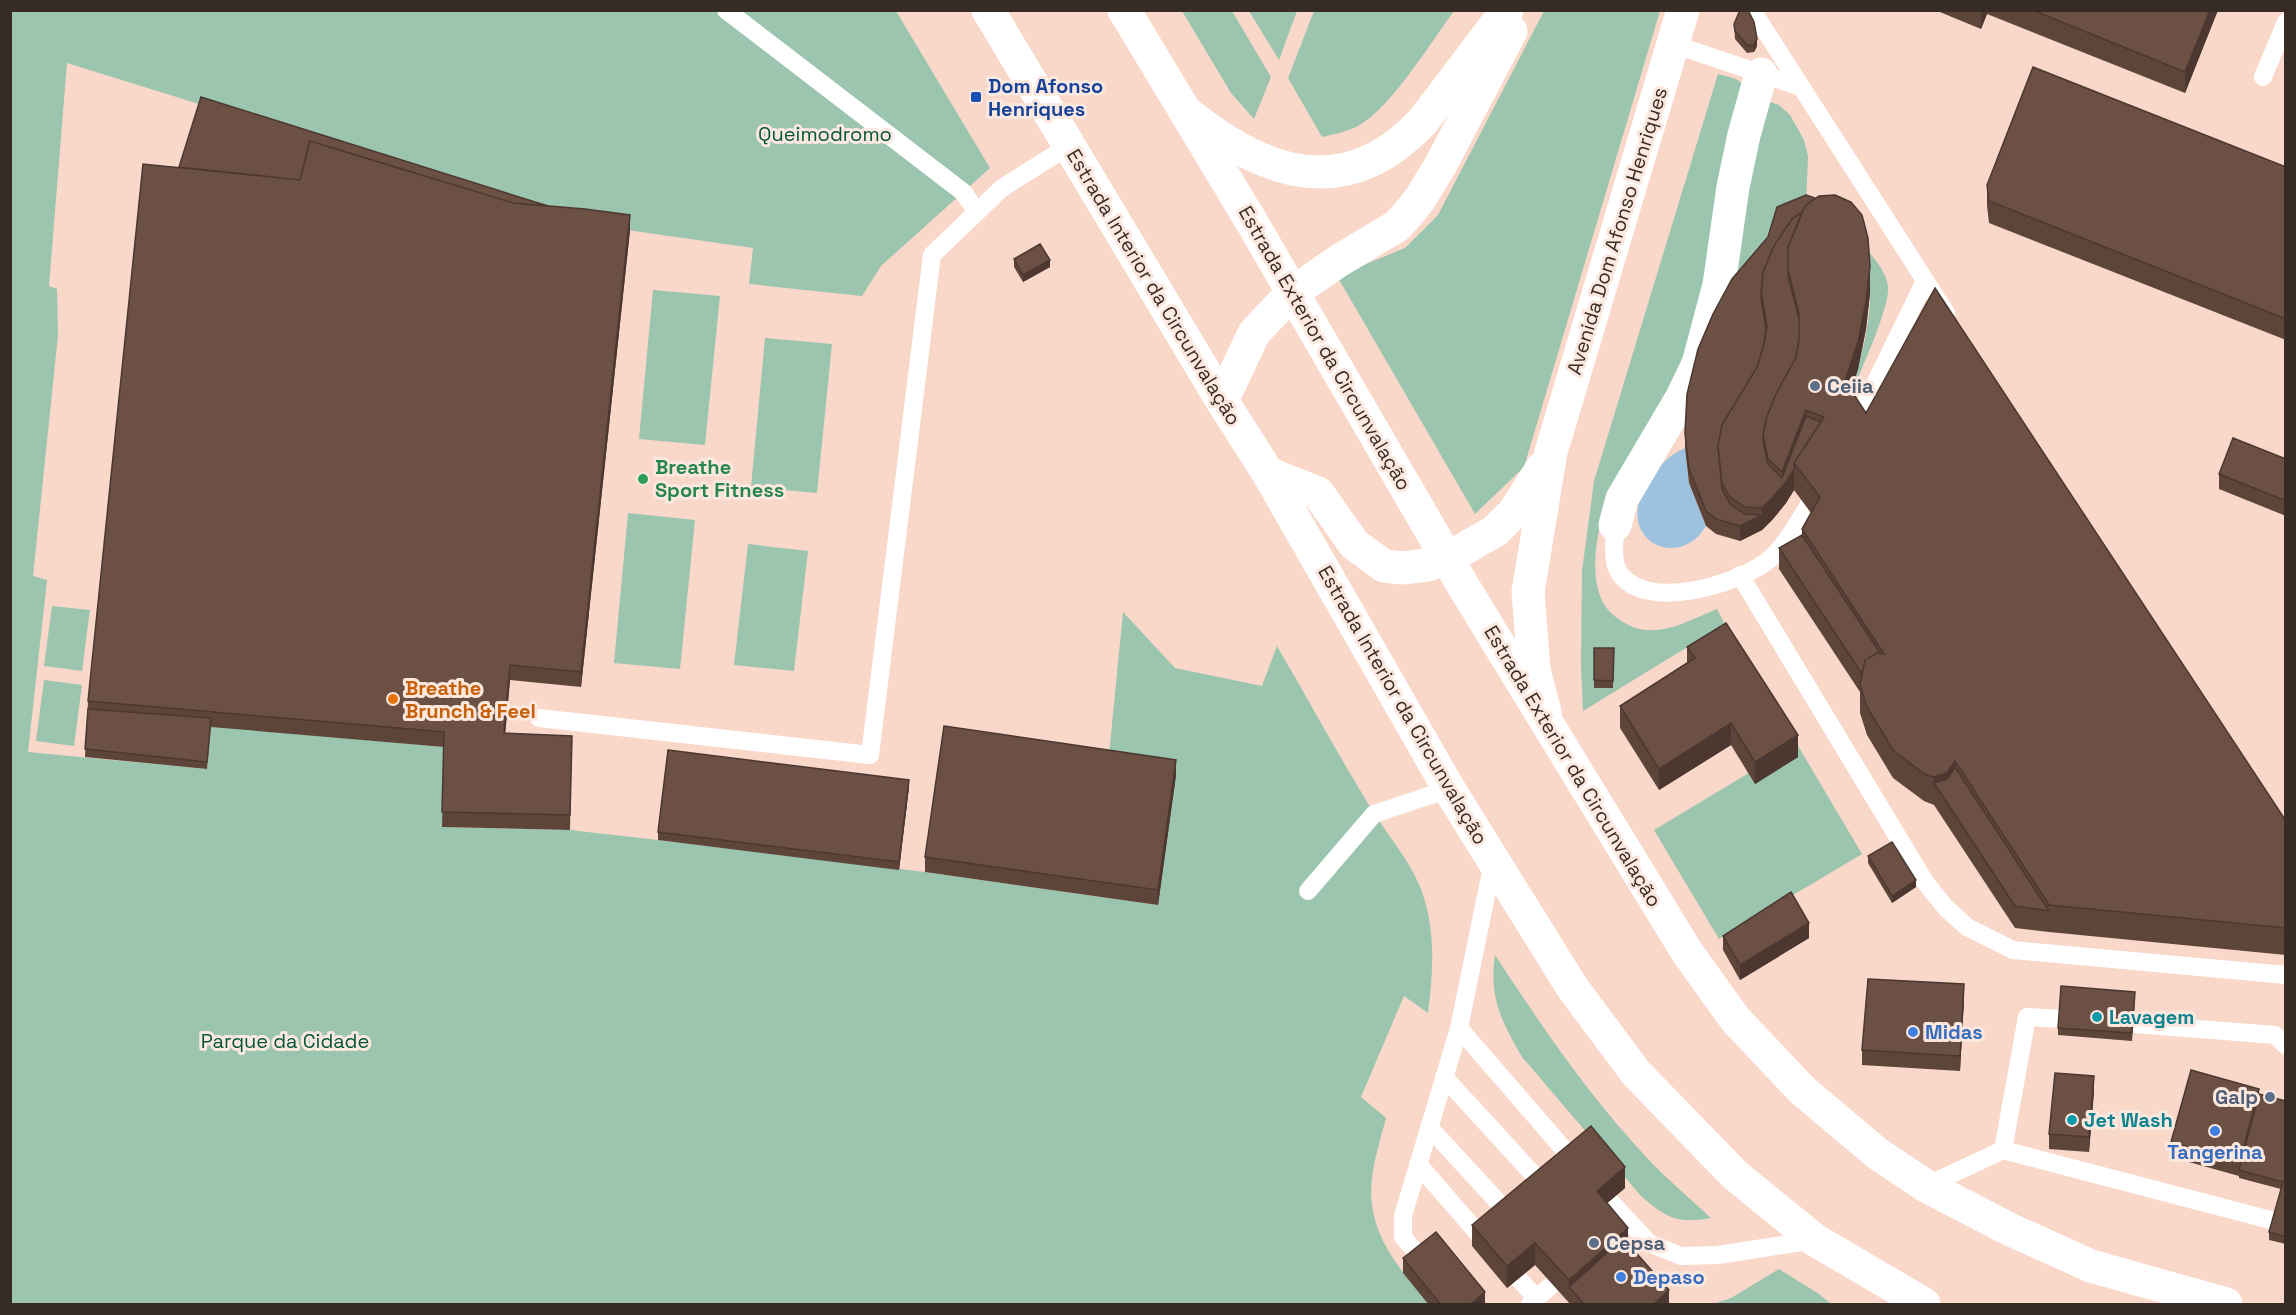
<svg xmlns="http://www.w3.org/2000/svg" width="2296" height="1315" viewBox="0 0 2296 1315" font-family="'Space Grotesk',sans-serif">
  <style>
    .green { fill: #9bc5af }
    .water { fill: #9dc2df }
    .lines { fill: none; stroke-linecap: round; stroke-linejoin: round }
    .service { stroke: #fff; stroke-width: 18 }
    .minor { stroke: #fff; stroke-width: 33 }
    .secondary { stroke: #fff; stroke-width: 33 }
    .primary { stroke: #fff; stroke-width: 33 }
    .wall { fill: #5d453a }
    .shaded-wall { fill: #4c3830 }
    .building { fill: #6c5044; stroke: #4c3830; stroke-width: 1.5 }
    .transit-dot { fill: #1a4fb4; stroke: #fce8df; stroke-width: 2 }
    .service-dot { fill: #5c6f8a; stroke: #fce8df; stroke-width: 2 }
    .leisure-dot { fill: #2e9e5b; stroke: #fce8df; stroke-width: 2 }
    .food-dot { fill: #e8710a; stroke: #fce8df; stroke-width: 2 }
    .culture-dot { fill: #0f9aa8; stroke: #fce8df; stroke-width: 2 }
    .shop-dot { fill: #3f7fe0; stroke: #fce8df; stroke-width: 2 }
    .labels { text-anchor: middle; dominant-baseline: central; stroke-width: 6; stroke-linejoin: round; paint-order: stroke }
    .transit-label { font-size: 20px; font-weight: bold; fill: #164399; stroke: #fce8df; text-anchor: start }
    .park-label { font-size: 20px; fill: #00573a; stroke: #fce8df }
    .street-label { font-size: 20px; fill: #372b25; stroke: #fce8df }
    .service-label { font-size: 20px; font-weight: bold; fill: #4e5e75; stroke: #fce8df; text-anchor: start }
    .leisure-label { font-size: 20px; font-weight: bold; fill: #27864d; stroke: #fce8df; text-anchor: start }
    .food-label { font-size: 20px; font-weight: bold; fill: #c56008; stroke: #fce8df; text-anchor: start }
    .culture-label { font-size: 20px; font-weight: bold; fill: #0d838f; stroke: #fce8df; text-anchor: start }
    .shop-label { font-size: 20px; font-weight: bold; fill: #366cbe; stroke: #fce8df; text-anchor: start }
  </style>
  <rect width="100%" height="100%" fill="#f9d7c9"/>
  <path class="green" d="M10,11h886l94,157 -109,98 -19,30 -113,-12 4,-36 -168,-24 -518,-161 -18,223 8,3 1,46 -25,241 14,4 -19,172 179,17 4,-43 233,21 -1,80 127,3 88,10 267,32 233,33 -50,-140 15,-153 52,56 87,18 15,-40c31,53 60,107 92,159 17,29 44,58 54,90 13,39 10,78 5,118l-24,-17 -43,101 25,21c-7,27 -18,59 -14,87 5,40 33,70 57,99h-1418z
    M1182,11h50l39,66 -17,42 -23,-26z
    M1249,11h48l-18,49z
    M1314,11v-1l140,1c-23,31 -63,97 -96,115 -11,6 -24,8 -36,11l-34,-59z
    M1544,11h116l-136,456 -49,47 -138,-238 68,-28 33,-33z
    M1718,74c9,3 22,3 25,13 -10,50 -20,101 -31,151 -6,34 -12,69 -23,102 -14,43 -39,82 -60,122 -7,13 -17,26 -22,40 -11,30 -22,88 5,112 35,31 67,11 105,-5l8,15 -142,87 -2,-47 1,-93 12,-90z
    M1767,101l12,4 11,10 14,25 4,16 -2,53 -74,85 7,-55z
    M1862,243c10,14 23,25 26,43 3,21 -34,100 -43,123 12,-37 25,-76 25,-115 0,-17 -6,-35 -8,-51z
    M653,290l67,6 -15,149 -66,-6z
    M765,338l67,6 -15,149 -66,-6z
    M628,513l67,7 -15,149 -66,-6z
    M748,544l60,7 -14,120 -60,-6z
    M52,606l38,4 -8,61 -38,-5z
    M44,680l38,5 -8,61 -38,-5z
    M1797,744l65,110 -143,85 -65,-109z
    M1495,955c47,72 96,144 155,206 19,20 41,38 61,57 -33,6 -45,0 -70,-22l-119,-139c-21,-37 -33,-59 -27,-102z
    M1779,1269l40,25 12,10h-118l18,-6z"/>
  <path class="water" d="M1685,448l4,35 17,43c-28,48 -98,11 -55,-48 10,-14 18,-23 34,-30z"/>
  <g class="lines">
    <path class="service" d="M726,10l237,182 14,20
      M1752,10l194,303
      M1673,44l128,43
      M2263,77l23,-55
      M1853,429l72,-148
      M1615,525c0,14 -4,37 5,49 28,38 116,10 146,-12 20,-14 41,-55 54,-76
      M1740,575l185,307 20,25 22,20 46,23 273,25
      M539,718l331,37 62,-500 70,-67 67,-42
      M1308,891l66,-77 75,-25
      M2109,1022l166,13 11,11
      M1459,1028l115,133
      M1444,1077l100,109
      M1429,1127l81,88
      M2003,1150l24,-133 55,3
      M1418,1164l64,74
      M1926,1186l77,-36 283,74
      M1610,1201l39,42 32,13 37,-1 97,-15
      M1421,1258l-18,-21v-21l56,-188 34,-166
      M1518,1278l19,21
      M1530,1304l23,-20"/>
    <path class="minor" d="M1615,525l7,-26 59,-100 17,-35 21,-79 14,-98 11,-52 17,-61"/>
    <path class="secondary" d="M1185,111c78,64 161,93 238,10l84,-111
      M1292,293l48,-33 57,-34 10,-11 13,-16 20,-33 71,-135
      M1448,558l47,-27 19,-19 28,-44
      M1545,712l-11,-42 -6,-78 23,-140 132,-442"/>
    <path class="primary" d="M988,10l234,391 46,72 181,316 123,198 64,86 99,102 80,65 109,64
      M1124,10l127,211 211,363 225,368 48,67 67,71 76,64 48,32 85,44 80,36 135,38
      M1222,401l32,-68 38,-40
      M1268,473l50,20 36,51 30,22 18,2 25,-3 21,-7"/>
  </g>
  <path class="wall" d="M1935,10h283l-33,83 -198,-79 -6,15z
    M1734,24l23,22 -3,6 -7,1 -12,-14z
    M2286,167v173l-297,-117 -2,-17v-21z
    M548,206l82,24 -49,457 -71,-7 -5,53 67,3 -2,94 -128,-3 2,-80 -233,-20 -4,42 -122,-12 3,-56z
    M1768,237l102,56 -4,36 -8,40 -7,21 15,23 420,408v134l-237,-23 -34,-4 -81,-123 -10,-4 -31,-23 -26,-43 -7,-22v-21l-81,-123v-21l23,-13v-6l9,-16 -17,-23 -8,13 -13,16 -11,11 -22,11 -24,-7 -10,-8 -17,-43 -4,-35v-15z
    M1014,259l36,8 -27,15 -9,-15z
    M2286,459v57l-67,-27v-15z
    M1687,647l111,110 -43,27 -24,-39 -72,45 -39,-62v-22l67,-43z
    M1594,648h20l-1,40h-19z
    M1176,775l-18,130 -233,-33v-15z
    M909,787l-10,83 -241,-30v-8z
    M1868,856l48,31 -24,16 -24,-40z
    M1723,936l86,2 -69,42 -17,-30z
    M1964,999l-4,72 -98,-6v-15z
    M2135,999l-3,42 -74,-6v-7z
    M2094,1091l-5,61 -40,-3v-15z
    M2259,1097l27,4v143l-17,-4v-8l12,-43 -42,-11v-2l-68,-19v-15z
    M1625,1188l-18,15 21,41 41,61h-98l-36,-40 -28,23 -35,-42v-21z
    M1403,1258l82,47h-56l-26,-32z"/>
  <path class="shaded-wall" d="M1981,10h6v4l-6,15z
    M2210,10h8l-33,83v-21z
    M1757,39v7l-3,6v-7z
    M630,215v15l-49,457v-15z
    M1050,260v7l-27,15v-7z
    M1870,266v27l-4,36 -8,40 -13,40v-28z
    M1806,410v27l-12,26v27l-8,13 -13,16 -11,11 -22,11v-15l22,-11v-7l20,-21v-15z
    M510,665v15l-6,68v-15z
    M1731,723v22l-72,45v-21z
    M1798,735v22l-43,27v-22z
    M1176,760v15l-18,130v-15z
    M1955,761v27l-21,-5v-6z
    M909,780v7l-10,83v-8z
    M1916,880v7l-24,16v-7z
    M1809,923v15l-69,42v-15z
    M1964,984v15l-4,72v-15z
    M2094,1076v15l-5,61v-15z
    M2259,1089v15l-19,66v-9z
    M1625,1167v21l-28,24v-21z
    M1628,1228v22l-59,37v15v-22z
    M1535,1243v22l-28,23v-22z
    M1669,1290v15h-16z
    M1485,1292v13h-15z"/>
  <path class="building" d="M1740,10h8l6,12 3,17 -3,6h-7l-12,-14 -1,-7z
    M2032,10h178l-25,62z
    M2033,67l253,100v152l-297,-118 -2,-16z
    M201,97l347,109 -35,-3 -203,-62 -10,39 -121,-13z
    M310,141l203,62 72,6 45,6 -49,457 -71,-7 -6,68 68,3 -2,79 -128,-3 2,-80 -356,-31 55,-537 157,16z
    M1806,195l9,3 -10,8 -3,6 -10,7 -17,25 -12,28 -2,26 5,32 -2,14 -7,23 -35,58 -4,21 4,43 8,15 15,10 17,1 -22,11 -24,-7 -10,-8 -17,-42 -4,-36 2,-39 11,-45 15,-35 19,-35 36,-42 9,-30z
    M1835,195l16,7 11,13 6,23 2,28 -4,36 -8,40 -13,39 21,32 69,-125 351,533v107l-237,-23 -94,-144 -8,12 -13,4 -10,-3 -31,-24 -26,-43 -7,-22 5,-25 12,-7 7,1 -82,-125 18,-32 -26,-34 30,-46 -18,-7 -24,62 -14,-13 -5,-24 4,-19 8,-20 21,-39 3,-18v-26l-11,-43v-23l17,-41 14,-10z
    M1802,212l-14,35v29l11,43v21l-3,17 -21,39 -8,20 -4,19v6l5,23 14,14 24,-62 15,6 -27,41v6l-8,13 -13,15 -11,11 -17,-1 -15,-10 -8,-14 -4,-37 4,-21 35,-58 7,-23 3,-18 -6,-34 2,-20 12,-28 17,-25z
    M1040,244l10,16 -27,15 -9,-16z
    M2233,438l53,21v42l-67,-27z
    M1802,535l78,118h-3l-12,7 -3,14 -83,-126z
    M1726,623l72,112 -43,27 -24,-39 -72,46 -39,-63 75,-48 -8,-11z
    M1594,648h20l-1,33 -19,-1z
    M88,709l123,9 -4,44 -122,-13z
    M944,726l232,34 -18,130 -233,-33z
    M668,750l241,30 -10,82 -241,-30z
    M1955,767l94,144 -34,-5 -81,-123 13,-4z
    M1892,842l24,38 -24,16 -24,-40z
    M1791,892l18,31 -69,42 -17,-29z
    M1868,979l96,5 -4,72 -98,-6z
    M2061,986l74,6 -3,41 -74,-5z
    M2191,1070l68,19 -19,72 -69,-19z
    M2055,1073l39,3 -5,61 -40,-3z
    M2259,1094l27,7v136l-17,-5 14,-50 -44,-12z
    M1591,1126l34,41 -28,24 31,37 -59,52 -34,-37 -28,23 -35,-41z
    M1436,1232l49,60 -15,13h-29l-38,-47z
    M1623,1238l46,52 -16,15h-68l-16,-18z"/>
  <rect class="transit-dot" x="970" y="91" width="12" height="12" rx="3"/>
  <g class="service-dot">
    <circle cx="1815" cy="386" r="6"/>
    <circle cx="2270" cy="1097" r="6"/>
    <circle cx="1594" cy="1243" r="6"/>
  </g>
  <circle class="leisure-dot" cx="643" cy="479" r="6"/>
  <circle class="food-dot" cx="393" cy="699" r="6"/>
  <g class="culture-dot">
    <circle cx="2097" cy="1017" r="6"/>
    <circle cx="2072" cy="1120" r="6"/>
  </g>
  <g class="shop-dot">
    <circle cx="1913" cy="1032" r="6"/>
    <circle cx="2215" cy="1131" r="6"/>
    <circle cx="1621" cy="1277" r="6"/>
  </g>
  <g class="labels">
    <g class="transit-label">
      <text x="988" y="86">Dom Afonso<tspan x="988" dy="23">Henriques</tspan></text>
    </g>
    <g class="park-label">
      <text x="825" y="134">Queimodromo</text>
      <text x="285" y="1041">Parque da Cidade</text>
    </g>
    <g class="street-label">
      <text transform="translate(1617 231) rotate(-73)">Avenida Dom Afonso Henriques</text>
      <text transform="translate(1154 287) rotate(59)">Estrada Interior da Circunvalação</text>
      <text transform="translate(1325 348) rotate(60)">Estrada Exterior da Circunvalação</text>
      <text transform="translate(1403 705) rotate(60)">Estrada Interior da Circunvalação</text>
      <text transform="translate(1573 766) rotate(59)">Estrada Exterior da Circunvalação</text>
    </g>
    <g class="service-label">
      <text x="1827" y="386">Ceiia</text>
      <text x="2258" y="1097" text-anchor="end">Galp</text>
      <text x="1606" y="1243">Cepsa</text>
    </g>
    <g class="leisure-label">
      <text x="655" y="467">Breathe<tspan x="655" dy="23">Sport Fitness</tspan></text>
    </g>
    <g class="food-label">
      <text x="405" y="688">Breathe<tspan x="405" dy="23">Brunch &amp; Feel</tspan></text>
    </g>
    <g class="culture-label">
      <text x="2109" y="1017">Lavagem</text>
      <text x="2084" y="1120">Jet Wash</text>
    </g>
    <g class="shop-label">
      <text x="1925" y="1032">Midas</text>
      <text x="2215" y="1152" text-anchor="middle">Tangerina</text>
      <text x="1633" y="1277">Depaso</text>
    </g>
  </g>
  <rect width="2296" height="1315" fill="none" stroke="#372b25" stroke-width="24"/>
</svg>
